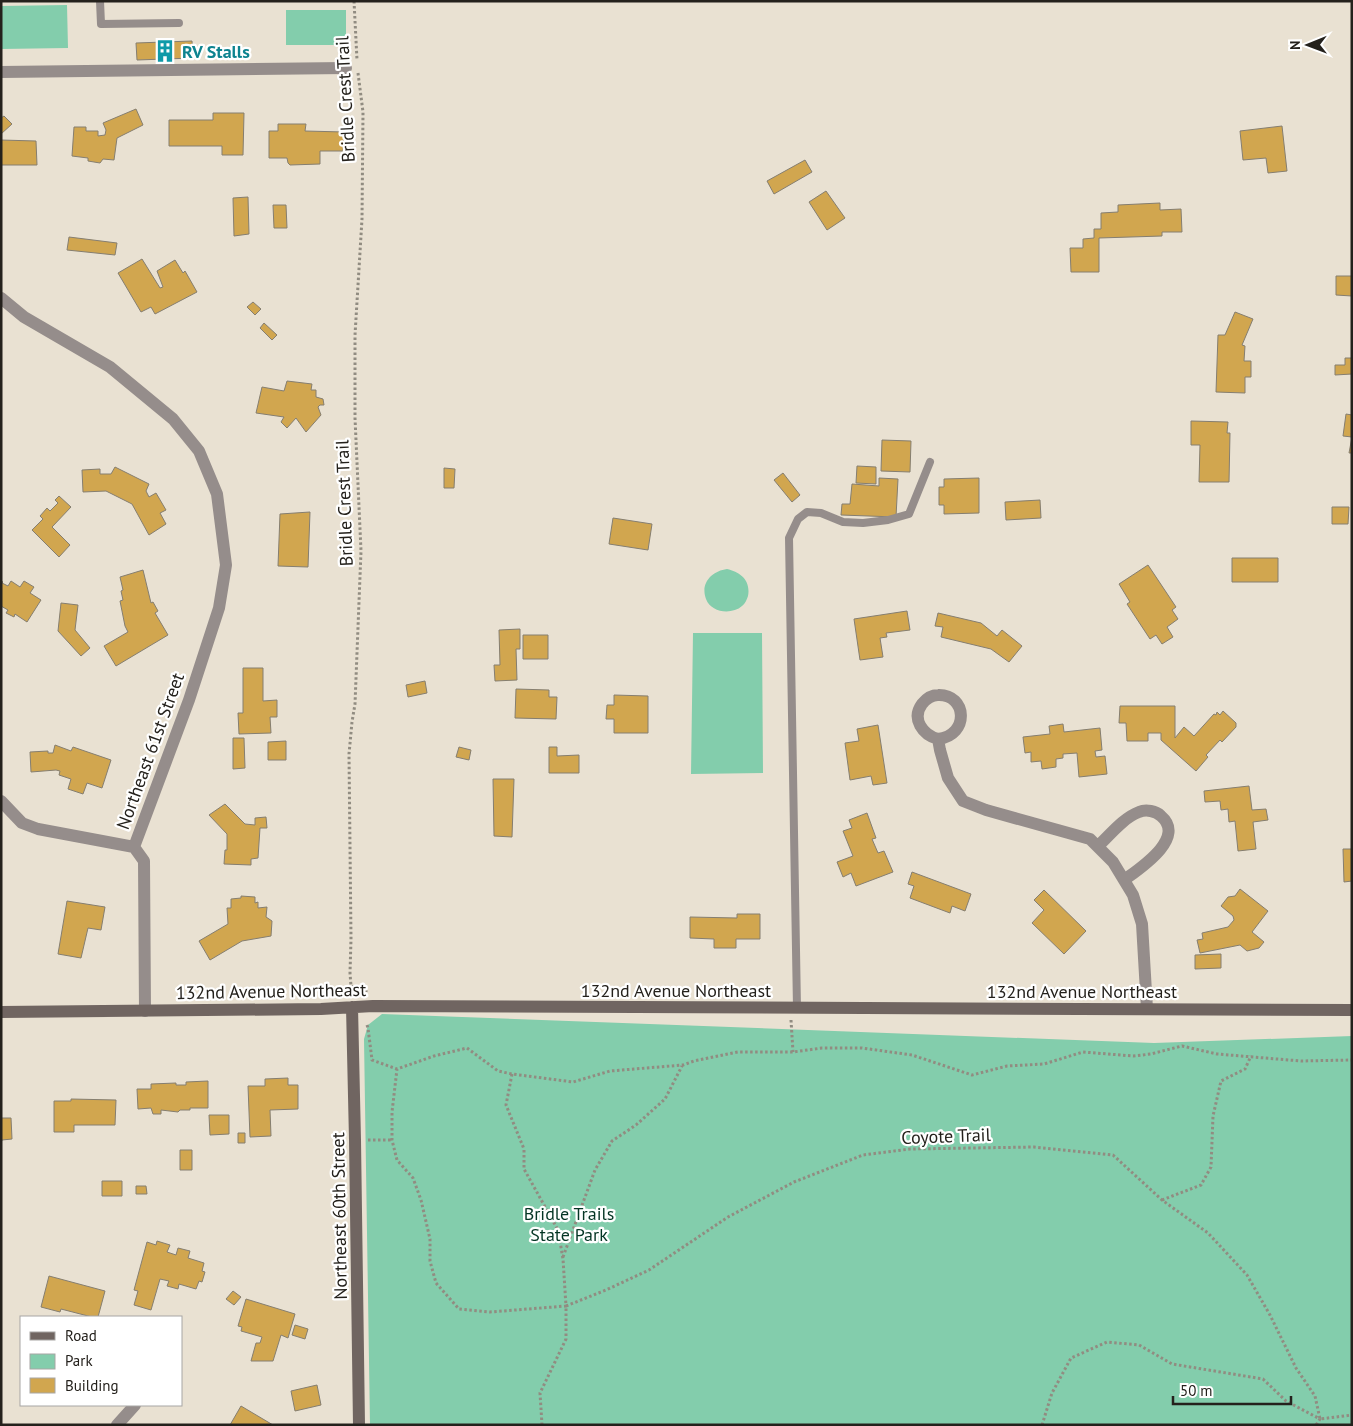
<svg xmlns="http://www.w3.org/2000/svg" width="1353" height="1426" viewBox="0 0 1353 1426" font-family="'PT Sans',sans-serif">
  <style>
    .green { fill: #83cdac }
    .building { fill: #d1a64f; stroke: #857e70 }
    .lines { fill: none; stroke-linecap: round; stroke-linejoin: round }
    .path { stroke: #918c81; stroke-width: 3; stroke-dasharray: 2.5 2.5; stroke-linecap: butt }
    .lane { stroke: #958d8b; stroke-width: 8 }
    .street { stroke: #958d8b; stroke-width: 12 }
    .secondary { stroke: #706561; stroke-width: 12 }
    .labels { text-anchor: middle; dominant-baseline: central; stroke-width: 4.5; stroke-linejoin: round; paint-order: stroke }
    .culture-label { font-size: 18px; font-weight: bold; fill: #0d838f; stroke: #fff; text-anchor: start }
    .street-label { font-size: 18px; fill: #24211c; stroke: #fff }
    .park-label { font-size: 18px; fill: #043524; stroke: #fff }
  </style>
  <rect width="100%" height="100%" fill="#e9e1d2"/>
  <path class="green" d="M67,5l1,43 -67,1v-43z
    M286,10h60v35h-60z
    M727,569c13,3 24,11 21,27 -1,3 -3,8 -6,10 -10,9 -31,7 -36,-7 -6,-16 6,-28 21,-30z
    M693,633h69l1,140 -72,1z
    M382,1014l772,29 198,-7v389h-982l-6,-386 4,-14z"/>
  <path class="building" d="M192,41l1,17 -56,2 -1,-17z
    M136,109l7,16 -26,13 -3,22 -11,-1 -3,4 -12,-2v-3l-16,-2 2,-29h12v4h12v5l7,-1 1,-5 -3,-7z
    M213,113h31l-1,42h-21v-9h-53v-26h44z
    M4,116l8,8 -11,10v-16z
    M278,124h28l-1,7 39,1 -1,19h-23v13l-30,1 -2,-2 -1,-5h-18v-27h9z
    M1282,126l5,45 -19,2 -2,-15 -23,2 -3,-29z
    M1,140l35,1 1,24h-36z
    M805,160l7,12 -38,22 -7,-13z
    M826,191l19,27 -18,12 -18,-28z
    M248,197l1,37 -15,2 -1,-38z
    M1160,203v7l21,-1 1,23h-20v4l-63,2v34h-28l-1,-24h13v-9l11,-1v-9h7v-16l17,-1v-7z
    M273,205h13l1,23h-13z
    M69,237l48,6 -2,12 -48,-5z
    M142,259l18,29 3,-1 -6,-16 18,-11 8,13 2,-2 12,21 -42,22 -4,-7 -10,5 -23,-39z
    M1336,276h16v20l-16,-1z
    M253,302l8,7 -6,6 -8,-8z
    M1235,312l18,7 -11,26 3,1 -1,15h7v16h-6v16l-29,-1 2,-57h7z
    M264,323l13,12 -5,5 -12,-12z
    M1345,358h7v16l-17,1v-10h10z
    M287,381l25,3 -1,6h5v7l7,2 1,6h-4l-2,2 3,8 -15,17 -10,-14 -9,10 -6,-6 3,-5 -28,-4 6,-26 22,4z
    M1346,414l6,1v38h-3l3,-16 -9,-1z
    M1191,421l37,1 -1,11h3l-1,49h-30l1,-37h-9z
    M882,440l29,1 -1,31 -29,-1z
    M857,466l19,1v17l-20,-1z
    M115,467l34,17 -3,7 3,6 7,-4 10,17 -6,3 6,11 -17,11 -17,-31 -26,-13 -23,1 -1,-22 18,-1v5h11z
    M444,468l11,1 -1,19h-10z
    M783,473l17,22 -8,7 -18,-22z
    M879,478l19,1 -2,38 -55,-2 1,-11h8l2,-20 27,2z
    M979,478v35l-35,1v-9h-5v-18h5v-8z
    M59,496l12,11 -19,20 18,18 -11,12 -27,-27 11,-11 -3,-3 7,-8 3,3 8,-8 -3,-3z
    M1040,500l1,18 -35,2 -1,-18z
    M1332,507h17l-1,17h-16z
    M310,512l-2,55 -30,-1 2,-52z
    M613,518l39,6 -4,26 -39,-6z
    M1232,558h46v24h-46z
    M1148,565l28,42 -4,3 6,9 -11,8 6,10 -11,7 -6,-9 -6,4 -23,-35 3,-2 -11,-18z
    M143,570l8,33 2,-1 5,9 -3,2 13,22 -52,31 -12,-20 24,-14 -3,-6 -5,-25 3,-1 -2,-9 2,-1 -3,-13z
    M1,581l2,1 -1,1 6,3 3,-5 9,6 4,-6 10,6 -4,6 11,7 -14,22 -12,-8 -1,3 -8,-4 2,-3 -7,-4z
    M61,603l17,2 -3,25 15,18 -9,8 -23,-25z
    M907,611l3,19 -24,3 1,4 -7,1 3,19 -23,3 -6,-41z
    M938,613l43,10 16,13 5,-6 20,16 -13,16 -18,-13 -50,-12 2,-10 -8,-1z
    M520,629v20h-4l1,31 -22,1 -1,-16h6l-1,-35z
    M523,635h25v24h-25z
    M243,668h20v33l14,-1v17h-7l1,16 -32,1 -1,-21h5z
    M425,681l2,12 -19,4 -2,-12z
    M516,689l33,1v7h8l-1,22 -41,-1z
    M614,695l34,1v37h-34v-14h-8l1,-14h7z
    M1120,706h55v32l9,-11 10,9 20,-22 2,1 1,-3 3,3 3,-4 13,12v4l-14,15 -2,-2 -14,15 2,2 -12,14 -35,-31v-7h-13v8h-21l-1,-18h-7z
    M1063,724l1,8 36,-4 2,22 -7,1 1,6 9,-1 2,18 -28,3 -2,-24 -14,1v4l-7,1v8l-14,2 -1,-8 -10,1v-10l-6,1 -2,-16 27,-3 -1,-8z
    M878,725l9,58 -14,2 -2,-9 -21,4 -5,-37 14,-2 -2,-12z
    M233,738h11l1,30 -12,1z
    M286,741v19h-18v-18z
    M55,745l16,6 2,-4 38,13 -9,28 -15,-5 -4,11 -15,-5 3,-10 -12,-4 1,-4 -4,-1 -25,2 -1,-20 18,-1v2h5z
    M459,747l12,3 -2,10 -13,-3z
    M549,747h8v9l22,-1v18h-30z
    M493,779h21l-2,58 -18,-1z
    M1249,786l3,24 14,-1 2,11 -15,2 3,27 -18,2 -3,-30 -6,1 -1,-13 -7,1 -1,-9 -15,1 -1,-11z
    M225,804l20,20 10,1v-7l11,-1 1,11h-7l-2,30 -7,1v6l-27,-1 1,-14h2v-16l-18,-19z
    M867,813l9,25 -4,1 6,14 6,-2 9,21 -37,14 -5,-13 -8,4 -6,-15 16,-6 -10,-25 9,-3 -3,-8z
    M1343,849h9v32l-8,1z
    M912,872l59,22 -6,17 -13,-5 -2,7 -40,-15 4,-12 -6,-2z
    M1240,889l28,22 -16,21 12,10 -5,6 -12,3 -7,-6 -40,8 -3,-13 6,-1 -1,-6 26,-6 6,-7 -1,-4 -12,-10 7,-9 7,-1z
    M1044,890l42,41 -22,23 -32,-31 12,-13 -10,-10z
    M241,896l14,1v6l3,-1v6l9,-1 -1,10 6,4 -1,15 -29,5 -32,19 -11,-19 29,-17 -1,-16h4v-9l10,-1z
    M67,901l38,6 -4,23 -13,-2 -7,30 -23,-4z
    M737,914h23v25h-24v9h-22v-9l-24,-1v-21l47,1z
    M1221,954v14l-26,1v-14z
    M288,1078v7h10v24l-28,1 1,26 -21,1 -2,-51h17v-7z
    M208,1081v27h-18v2h-10l-2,2 -17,-2v4h-8l-2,-6 -13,1 -1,-20h14v-5l25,-1v2h10v-3z
    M71,1099l45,1 -1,25h-41v7h-20v-31h17z
    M209,1115h20v19l-19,1z
    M1,1118h10l1,21 -10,1 -1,3z
    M238,1133h7v10h-7z
    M180,1150h12v20h-12z
    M102,1181h20v15h-20z
    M136,1186h10l1,8h-11z
    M157,1241l13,4 -3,7 9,3 2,-7 12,3 -2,7 16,5 -2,8 3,1 -3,10 -3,-1 -3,8 -17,-5 -1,5 -11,-3 2,-5 -9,-2 -9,31 -17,-5 4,-14 -4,-1 13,-48 9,3z
    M49,1276l56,15 -7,26h-6l-31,-8 -1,3 -19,-5z
    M233,1291l8,6 -7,8 -8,-6z
    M246,1299l49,15 -7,24 -7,-3 -8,26h-22l5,-18h4l2,-6 -21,-6 1,-4 -4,-1z
    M295,1325l13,4 -3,10 -13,-4z
    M317,1385l4,20 -26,6 -4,-20z
    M241,1406l32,19h-43z"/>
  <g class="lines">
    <path class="path" d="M354,1l3,59
      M358,73l5,39 -1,107 -7,116v83l6,133 -6,153 -3,18 -3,32 2,185 -1,34 1,13 15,4v2
      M791,1020l2,32
      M367,1025l1,3 4,32 25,9
      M512,1074l-6,31 18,44v20l34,61 5,29 3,47 -76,6 -31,-3 -23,-26 -6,-22v-22l-9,-39 -8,-22 -16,-18 -5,-20v-28l5,-43 37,-13 33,-8 31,23 14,3 61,8 37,-11 73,-6 11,-4 44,-9h55l29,-4h40l50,7 60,20 35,-9 37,-2 39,-12 50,4 18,-2 31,-8 35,8 84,7 51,-1
      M368,1140h24
      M1162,1200l39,-15 10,-18 2,-51 8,-35 24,-12 6,-13
      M563,1257l32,-87 17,-29 24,-16 29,-26 17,-33
      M542,1425l-2,-32 26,-54v-33l40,-16 43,-20 79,-53 66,-35 69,-27 47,-6 124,-2 79,8 49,45 46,33 39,42 23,40 26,53 19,28 5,23 32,-4
      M1042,1425l10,-32 19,-35 36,-16 32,3 33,19 91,15 23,22 34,18 -4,6"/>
    <path class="lane" d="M100,1l1,23 78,-1
      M797,1008l-8,-470 9,-19 9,-7 14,1 22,9 20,1 25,-3 21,-6 21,-52"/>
    <path class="street" d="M1,72l345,-4
      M1,298l23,19 86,50 63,52 26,32 18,43 9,71 -7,43 -30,92 -55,147 10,14 1,150
      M938,739c-15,-4 -27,-20 -16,-35 4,-5 10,-9 16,-9 29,-1 32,40 0,44l2,11 8,28 15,23 23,9 104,29 23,23 20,33 9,29 5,85
      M1,801l21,22 16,6 96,18
      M1098,846c12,-11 25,-28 41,-34 7,-3 17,-1 22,4 26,22 -22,53 -37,64
      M117,1425l18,-20"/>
    <path class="secondary" d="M352,1007l3,133 4,285
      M1,1012l320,-3 52,-3 979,4"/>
  </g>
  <defs>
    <symbol id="building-bare" viewBox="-9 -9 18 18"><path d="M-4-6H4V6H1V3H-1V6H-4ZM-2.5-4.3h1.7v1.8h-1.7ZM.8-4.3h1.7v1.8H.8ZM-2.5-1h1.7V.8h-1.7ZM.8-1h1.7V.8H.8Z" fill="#0f9aa8" stroke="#fff" stroke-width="2.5" paint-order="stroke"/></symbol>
  </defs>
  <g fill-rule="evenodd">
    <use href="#building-bare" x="149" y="35" width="32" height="32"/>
  </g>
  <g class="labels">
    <g class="culture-label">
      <text x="182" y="51">RV Stalls</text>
    </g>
    <g class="street-label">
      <text transform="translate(345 99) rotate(-93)">Bridle Crest Trail</text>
      <text transform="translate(344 503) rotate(-92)">Bridle Crest Trail</text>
      <text transform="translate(150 751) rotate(-70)">Northeast 61st Street</text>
      <text x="676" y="990">132nd Avenue Northeast</text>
      <text transform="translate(271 991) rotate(-1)">132nd Avenue Northeast</text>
      <text x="1082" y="991">132nd Avenue Northeast</text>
      <text transform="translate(946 1136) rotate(-2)">Coyote Trail</text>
      <text transform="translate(339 1216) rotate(-91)">Northeast 60th Street</text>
    </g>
    <g class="park-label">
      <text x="569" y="1213">Bridle Trails<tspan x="569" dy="21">State Park</tspan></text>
    </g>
  </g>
  <rect width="1353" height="1426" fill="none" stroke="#24211c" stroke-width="5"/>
  <rect x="20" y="1316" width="162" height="90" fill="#ffffff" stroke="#a7a6a4"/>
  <rect x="30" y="1332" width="25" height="8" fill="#706561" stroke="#a7a6a4"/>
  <text x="65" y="1341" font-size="15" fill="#24211c">Road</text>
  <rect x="30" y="1354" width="25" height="15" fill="#83cdac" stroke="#a7a6a4"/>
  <text x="65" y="1366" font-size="15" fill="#24211c">Park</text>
  <rect x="30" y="1378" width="25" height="15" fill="#d1a64f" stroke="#a7a6a4"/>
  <text x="65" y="1391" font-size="15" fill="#24211c">Building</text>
  <g transform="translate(1308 45) rotate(269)" stroke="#ffffff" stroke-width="4" paint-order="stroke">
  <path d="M0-4L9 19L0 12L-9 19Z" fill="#24211c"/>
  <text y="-8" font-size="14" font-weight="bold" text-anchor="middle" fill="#24211c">N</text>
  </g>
  <path d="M1173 1396v8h118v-8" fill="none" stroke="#24211c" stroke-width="2.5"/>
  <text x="1180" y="1396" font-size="15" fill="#24211c" stroke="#ffffff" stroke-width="4" paint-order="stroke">50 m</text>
</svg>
